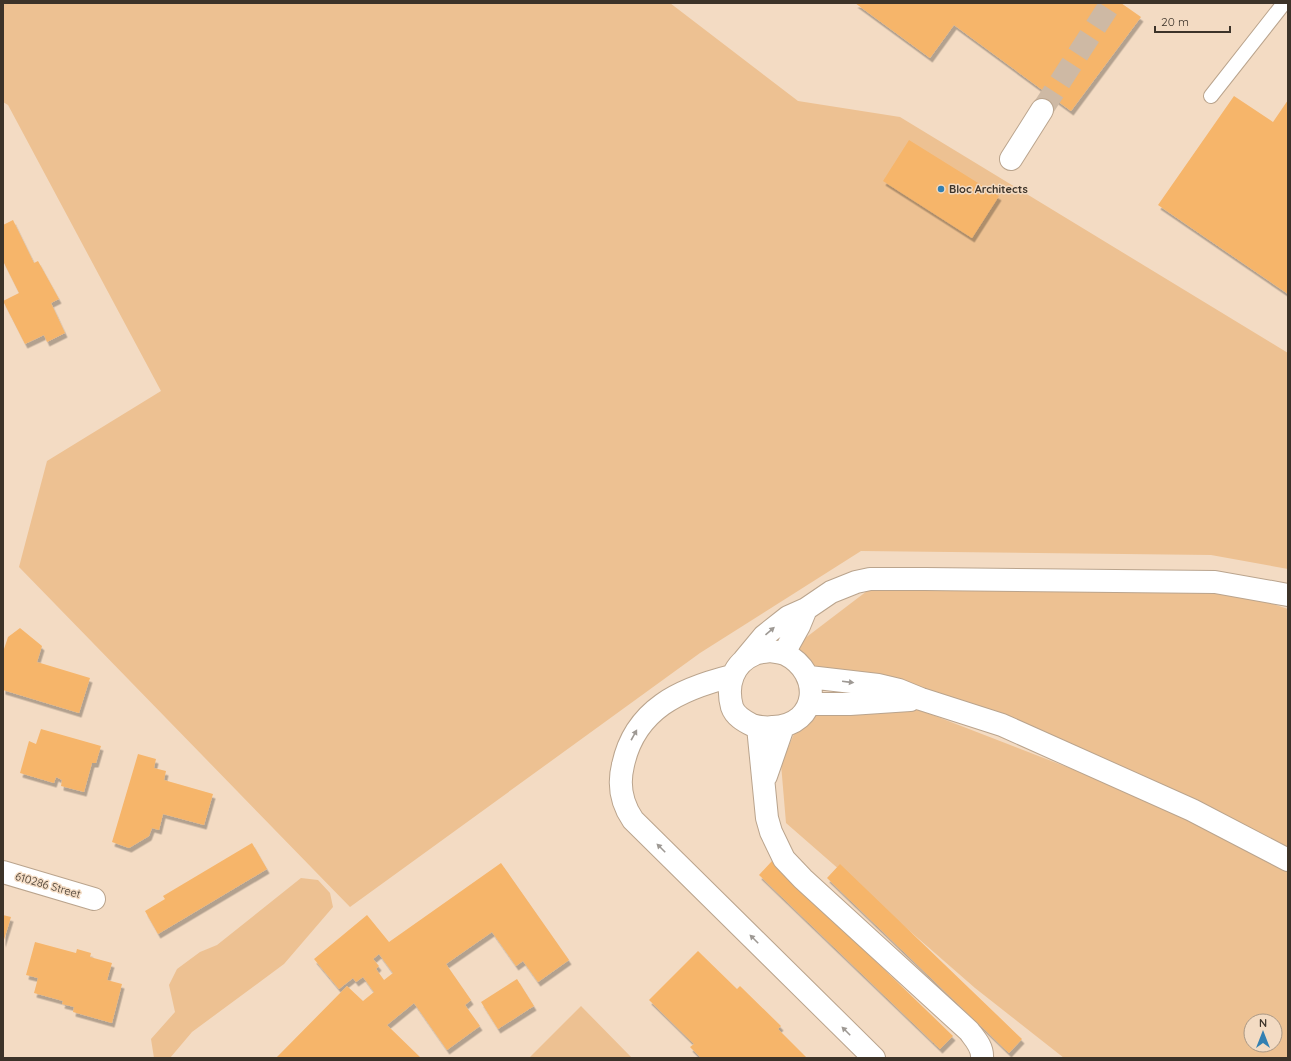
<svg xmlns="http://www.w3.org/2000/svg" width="1291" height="1061" viewBox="0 0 1291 1061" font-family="Quicksand,sans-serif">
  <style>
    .green { fill: #edc192; fill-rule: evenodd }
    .building { fill: #f6b56b; fill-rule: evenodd; filter: url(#shadow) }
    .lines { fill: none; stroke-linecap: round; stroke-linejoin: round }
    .street-tunnel { stroke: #ceb9a4; stroke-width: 22; stroke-dasharray: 22 11; stroke-linecap: butt }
    .lane-casing { stroke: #baa48d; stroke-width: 16 }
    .street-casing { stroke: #baa48d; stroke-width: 24 }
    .lane { stroke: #fff; stroke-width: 14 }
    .street { stroke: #fff; stroke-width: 22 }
    .oneway { fill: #9e9994 }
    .poi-dot { fill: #3380b2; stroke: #f3dbc3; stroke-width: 1.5 }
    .labels { text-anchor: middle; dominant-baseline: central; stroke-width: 3; stroke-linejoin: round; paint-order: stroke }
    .poi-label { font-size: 11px; font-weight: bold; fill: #3c3329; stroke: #f3dbc3; text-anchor: start }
    .street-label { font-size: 11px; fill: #3c3329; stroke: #f3dbc3 }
  </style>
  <defs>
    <filter id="shadow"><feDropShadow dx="2.5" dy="4.5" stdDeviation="0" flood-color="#0004"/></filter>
  </defs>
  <rect width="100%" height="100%" fill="#f3dbc3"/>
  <path class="green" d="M3,3h667l128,98 102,16 388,236v216l-77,-14 -350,-4 -161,102 -350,254 -331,-340 28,-106 114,-70 -153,-286 -5,-3z
    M1220,586l68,23v238l-96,-48 -409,-144 84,-64z
    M907,705l294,114 87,45v194h-224l-89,-70 -189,-165 -5,-59 16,-37 26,-17zM1251,1021h24v24h-24z
    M301,878l17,2 12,13 3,14 -49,57 -92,68 -22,26h-16l-3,-19 24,-27 -6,-27 8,-16 23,-17 17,-7z
    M581,1006l51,52h-103z"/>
  <path class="building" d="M855,3h266l20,14 -70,94 -117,-86 -24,33z
    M1234,96l39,26 15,-22v194l-130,-89z
    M909,140l90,56 -27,42 -89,-57z
    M13,220l21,43 4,-2 21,38 -8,4 14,30 -18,9 -3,-7 -19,9 -22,-43 16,-8 -16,-32v-36z
    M20,628l22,18 -5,16 53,16 -11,35 -76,-23v-41h1l4,-12z
    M41,729l60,17 -5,17h-4l-8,29 -23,-6 1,-6 -6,-3 -2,6 -34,-10 9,-32 7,3z
    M138,754l18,5 -2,9 12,3 -2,9 49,14 -9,31 -41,-11 -4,16 -7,-2 -3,8 -20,12 -17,-6z
    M252,843l15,26 -109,65 -13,-23 20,-12 -2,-3z
    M772,861l181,175 -13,13 -181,-174z
    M501,863l68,97 -31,22 -15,-21 -7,5 -24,-34 -46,32 25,36 -6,5 15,21 -33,24 -33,-47 -27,22 34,33h-145l71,-72 16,15 11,-9 -11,-15 -7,5 -3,-4 -14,11 -25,-30 53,-44 22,27zM379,954l14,19 -9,7 -8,-11 3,-3 -6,-7z
    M840,864l182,175 -13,14 -182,-175z
    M3,915l8,2 -8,26z
    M35,942l41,11 1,-4 14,4 -1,4 22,6 -5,17 15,4 -10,39 -39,-11 1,-5 -12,-3 1,-3 -29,-8 4,-15 -12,-3z
    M698,951l39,38 3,-3 41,40 -3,3 29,29h-106l-11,-11 4,-3 -45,-44z
    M517,979l17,27 -36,23 -17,-27z"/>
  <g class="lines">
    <path class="street-tunnel" d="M1042,110l69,-107"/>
    <defs>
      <path id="lane" d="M1211,96l70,-89 1,-4"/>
      <path id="street" d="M1011,159l31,-49
        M770,651c5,1 10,1 15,3 38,19 34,71 -12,73 -7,1 -14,0 -21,-2 -8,-4 -17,-9 -20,-18 -6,-22 1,-44 23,-53 4,-2 10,-2 15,-3z
        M784,653l15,-27 7,-17
        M744,660l20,-24 24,-19 18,-8 25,-17 25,-10 14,-3h55l290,3 73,13
        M732,676c-52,13 -97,33 -109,89 -5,20 -1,39 10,55l241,238
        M809,677l69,8 21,5 22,9 81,26 190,85 96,50
        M809,704h41l60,-4
        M758,727l9,91 4,14 13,27 19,20 166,152c6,8 14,16 13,27
        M766,776l17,-49
        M3,872l91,27"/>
    </defs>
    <use href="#lane" class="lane-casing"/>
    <use href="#street" class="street-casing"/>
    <use href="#lane" class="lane"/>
    <use href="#street" class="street"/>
  </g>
  <defs><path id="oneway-solid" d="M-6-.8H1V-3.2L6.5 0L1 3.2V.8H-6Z"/></defs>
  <g class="oneway">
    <use href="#oneway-solid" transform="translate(770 631) rotate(-41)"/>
    <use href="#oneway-solid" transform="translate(848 682) rotate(7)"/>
    <use href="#oneway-solid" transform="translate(634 735) rotate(-61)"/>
    <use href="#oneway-solid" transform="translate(661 848) rotate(-135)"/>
    <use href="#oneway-solid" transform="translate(754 939) rotate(-135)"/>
    <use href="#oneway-solid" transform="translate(846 1031) rotate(-135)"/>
  </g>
  <circle class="poi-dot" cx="941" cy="189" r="4"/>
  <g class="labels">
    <g class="poi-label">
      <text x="949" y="189">Bloc Architects</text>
    </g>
    <g class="street-label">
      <text transform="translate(48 885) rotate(16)">610286 Street</text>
    </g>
  </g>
  <rect width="1291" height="1061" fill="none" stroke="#3c3329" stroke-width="8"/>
  <g transform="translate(1263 1033)"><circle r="19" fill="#f3dbc3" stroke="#aa9885"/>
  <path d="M0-3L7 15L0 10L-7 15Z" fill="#3380b2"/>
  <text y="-6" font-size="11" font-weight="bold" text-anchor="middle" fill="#3c3329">N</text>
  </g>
  <path d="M1155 26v6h75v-6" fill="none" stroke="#3c3329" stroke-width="2"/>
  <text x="1161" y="26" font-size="12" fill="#3c3329" stroke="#f3dbc3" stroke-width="3" paint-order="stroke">20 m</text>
</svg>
